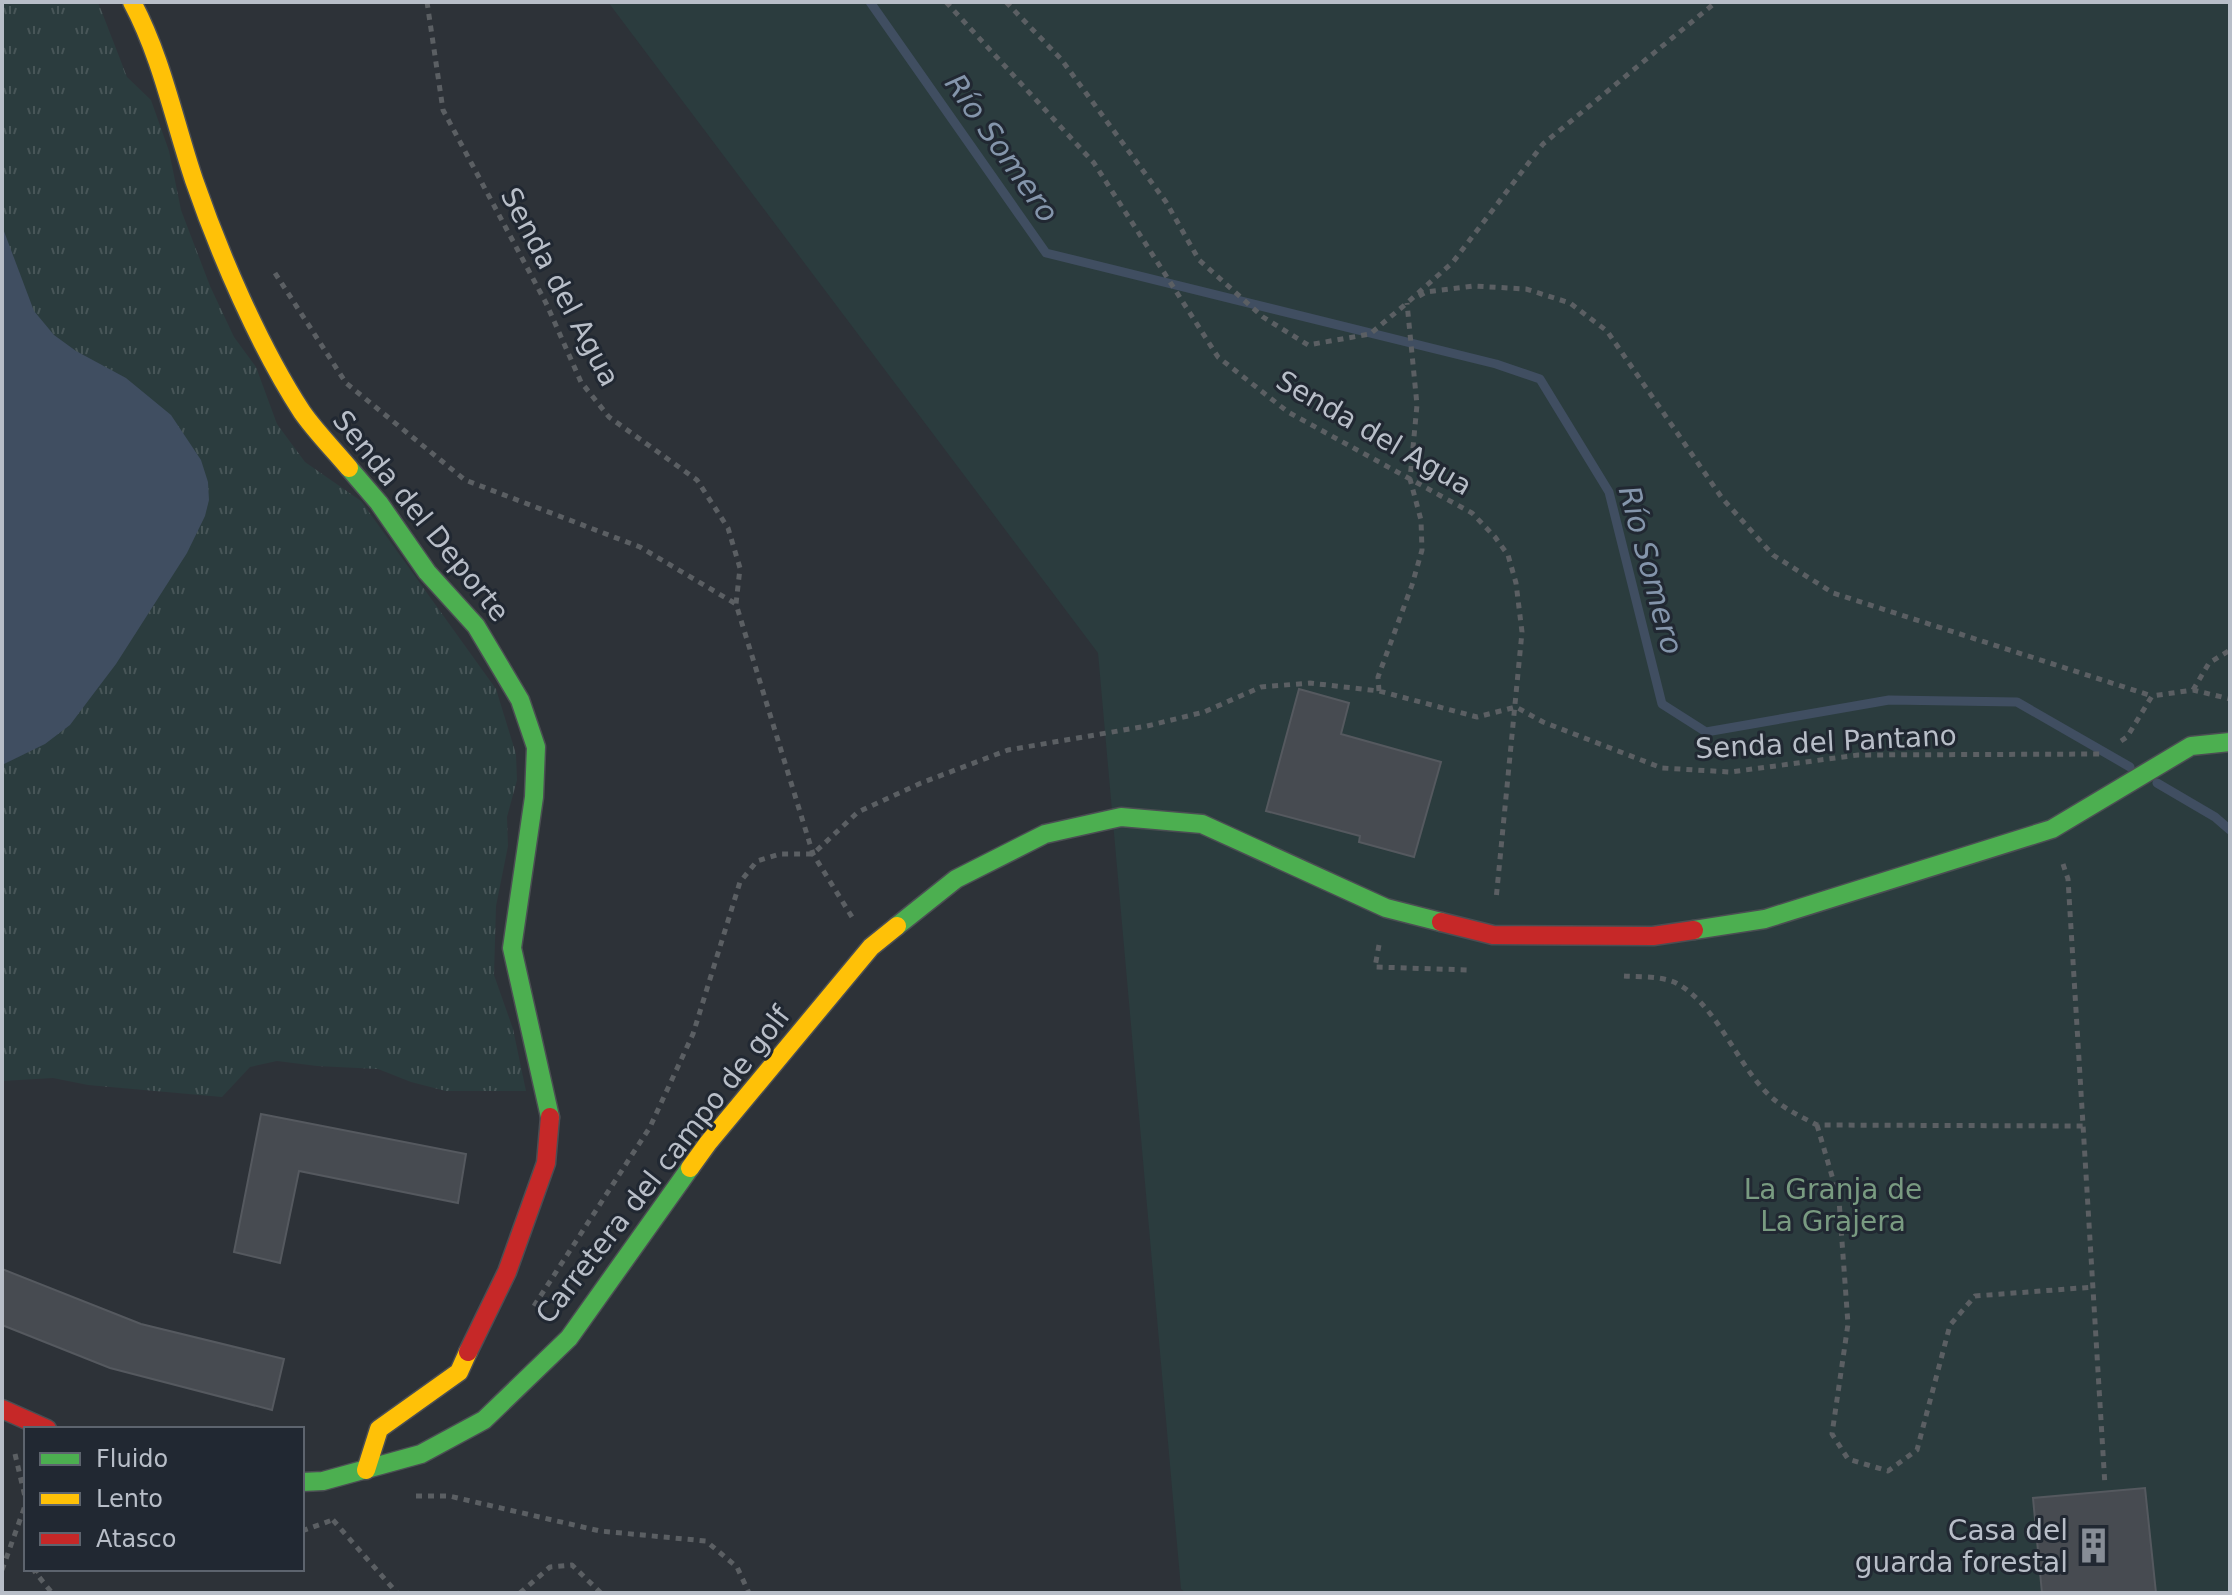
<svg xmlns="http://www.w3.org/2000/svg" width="2232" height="1595" viewBox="0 0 2232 1595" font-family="'DejaVu Sans',sans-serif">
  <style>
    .grass { fill: url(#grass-tufts) }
    .green { fill: #2b3c3e }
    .water { fill: #404e61 }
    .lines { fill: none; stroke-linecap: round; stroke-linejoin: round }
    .stream { stroke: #404e61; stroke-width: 9 }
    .building { fill: #474b51; stroke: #55595f; stroke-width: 2 }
    .fast-casing { stroke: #4b4e53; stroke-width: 21 }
    .slow-casing { stroke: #4b4e53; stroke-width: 21 }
    .jam-casing { stroke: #4b4e53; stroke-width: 21 }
    .path { stroke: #5b5f63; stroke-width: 5; stroke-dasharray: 6 6; stroke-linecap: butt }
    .fast { stroke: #4caf50; stroke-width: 18 }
    .slow { stroke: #ffc107; stroke-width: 18 }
    .jam { stroke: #c62828; stroke-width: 18 }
    .labels { text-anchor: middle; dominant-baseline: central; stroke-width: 6; stroke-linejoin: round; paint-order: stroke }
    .street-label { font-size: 28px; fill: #b8bec8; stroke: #212832 }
    .park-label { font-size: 28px; fill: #799b81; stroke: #212832 }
    .poi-label { font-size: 28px; fill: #b8bec8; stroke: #212832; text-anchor: end }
    .water-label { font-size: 30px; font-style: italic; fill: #8495ab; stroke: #212832 }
  </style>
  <defs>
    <pattern id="grass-tufts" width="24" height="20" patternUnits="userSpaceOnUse" patternTransform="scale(2)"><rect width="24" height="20" fill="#2b3c3e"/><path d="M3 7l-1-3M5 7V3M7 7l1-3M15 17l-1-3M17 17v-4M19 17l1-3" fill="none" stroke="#485658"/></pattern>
  </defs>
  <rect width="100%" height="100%" fill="#2d3238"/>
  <path class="grass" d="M2,2h96l29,75 24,23 18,51 12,59 29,76 24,51 22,30 21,57 28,38 56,39 135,188 20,65 1,26 -10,37 1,29 -12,60 -2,69 19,54 13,62h-80l-35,-9 -33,-13 -61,-3 -40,-5 -27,6 -28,30 -134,-12 -35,-7 -51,3z"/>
  <path class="green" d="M608,2h1622v1591h-1044l-5,-4 -83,-936z"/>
  <path class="water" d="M2,226l32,85 20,24 22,16 50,27 45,37 30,45 7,22 1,18 -4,16 -18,37 -71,111 -25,33 -21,28 -25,19 -43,21z"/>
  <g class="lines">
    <path class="stream" d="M870,2l176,251 450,111 44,15 69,113 53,212 44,28 183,-32 128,2 113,65
      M2157,783l58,34 15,13"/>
  </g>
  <path class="building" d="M1299,689l50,14 -8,31 100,28 -27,95 -55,-15 1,-6 -94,-25z
    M261,1114l205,40 -8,49 -159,-32 -19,92 -46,-11z
    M2,1269l139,55 143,35 -12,51 -162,-42 -108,-43z
    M2145,1488l11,105h-114l-9,-95z"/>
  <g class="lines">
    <defs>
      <path id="fast" d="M349,468l30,35 48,69 49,54 44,74 16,47 -2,50 -22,151 38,169
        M897,926l59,-47 89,-45 76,-17 81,7 184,84 55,14
        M1694,930l71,-11 287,-90 139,-83 39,-4
        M302,1482l21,-1 98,-27 63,-34 85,-82 121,-170"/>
      <path id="slow" d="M132,2c30,56 42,119 62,178 26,75 65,166 108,232 14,20 32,38 47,56
        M690,1168l18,-25 163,-196 26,-21
        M366,1470l13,-41 80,-57 9,-20"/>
      <path id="jam" d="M1441,922l52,13 160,1 41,-6
        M468,1352l39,-80 39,-109 4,-46
        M2,1409l45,20"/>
    </defs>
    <use href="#fast" class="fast-casing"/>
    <use href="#slow" class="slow-casing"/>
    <use href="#jam" class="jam-casing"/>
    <path class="path" d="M427,2l16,108 103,193 35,79 28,35 88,63 31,48 12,40 -4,36 77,250 39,63
      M946,2l148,161 124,194 70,55 184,101 23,24 13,18 8,28 6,49 -26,268
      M1006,2l55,57 105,143 33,58 64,57 45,28 62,-11 37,-31 46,-41 90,-118 173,-142
      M275,273l71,110 119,97 175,67 96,57
      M1419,296l7,-4 47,-6 53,3 44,14 37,28 115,167 51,57 60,38 319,103
      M2193,690l16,-27 21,-13
      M1379,691l-1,-14 34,-92 10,-35 -1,-30 -11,-41 7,-74 -10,-102
      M2121,741l6,-4 25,-41 41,-6 37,9
      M2063,864l5,15 37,607
      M1379,945l-4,22 95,3
      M1624,976c16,1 35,0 50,6 40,19 61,78 91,109 15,16 33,24 52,34l266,1
      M1817,1125l22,75 9,124 -16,110 16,25 40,12 29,-21 33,-125 25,-29 119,-9
      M534,1306l116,-179 43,-93 47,-152 17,-21 23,-7h33l45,-42 63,-29 87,-33 139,-24 57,-14 57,-25 49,-4 69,8 98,26 39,-10 27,15 119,46 68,4 128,-17 245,-1
      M15,1454l11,47
      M416,1496h33l151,35 106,10 31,26 12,26
      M333,1520l64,73
      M302,1531l33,-12
      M39,1569l-4,3 17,21
      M2,1570l24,-67
      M520,1593l30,-26 22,-2 29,28"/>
    <use href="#fast" class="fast"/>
    <use href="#slow" class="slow"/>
    <use href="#jam" class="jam"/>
  </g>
  <defs>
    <symbol id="building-bare" viewBox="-9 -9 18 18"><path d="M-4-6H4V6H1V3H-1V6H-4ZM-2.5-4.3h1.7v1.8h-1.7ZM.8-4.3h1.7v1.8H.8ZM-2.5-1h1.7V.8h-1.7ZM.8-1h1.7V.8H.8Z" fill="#878d96" stroke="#212832" stroke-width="2.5" paint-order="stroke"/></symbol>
  </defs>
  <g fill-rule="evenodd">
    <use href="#building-bare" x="2068" y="1520" width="51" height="51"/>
  </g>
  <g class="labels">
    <g class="street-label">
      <text transform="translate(560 287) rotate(62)">Senda del Agua</text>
      <text transform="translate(1374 433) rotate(30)">Senda del Agua</text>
      <text transform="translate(421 516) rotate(51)">Senda del Deporte</text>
      <text transform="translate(1826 742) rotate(-3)">Senda del Pantano</text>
      <text transform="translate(663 1165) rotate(-52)">Carretera del campo de golf</text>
    </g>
    <g class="park-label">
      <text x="1833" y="1189">La Granja de<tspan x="1833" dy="32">La Grajera</tspan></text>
    </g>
    <g class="poi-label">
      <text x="2068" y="1530">Casa del<tspan x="2068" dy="32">guarda forestal</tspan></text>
    </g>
    <g class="water-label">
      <text transform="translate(1002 148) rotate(55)">Río Somero</text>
      <text transform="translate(1651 570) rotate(75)">Río Somero</text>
    </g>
  </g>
  <rect width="2232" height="1595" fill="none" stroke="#b8bec8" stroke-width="8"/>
  <rect x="24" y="1427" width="280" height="144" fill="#212832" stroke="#5d646e" stroke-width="2"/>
  <rect x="40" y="1453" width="40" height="12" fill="#4caf50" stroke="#5d646e" stroke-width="2"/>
  <text x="96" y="1467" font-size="24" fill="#b8bec8">Fluido</text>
  <rect x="40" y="1493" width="40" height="12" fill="#ffc107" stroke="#5d646e" stroke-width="2"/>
  <text x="96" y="1507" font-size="24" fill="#b8bec8">Lento</text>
  <rect x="40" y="1533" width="40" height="12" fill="#c62828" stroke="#5d646e" stroke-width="2"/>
  <text x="96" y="1547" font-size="24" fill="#b8bec8">Atasco</text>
</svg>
